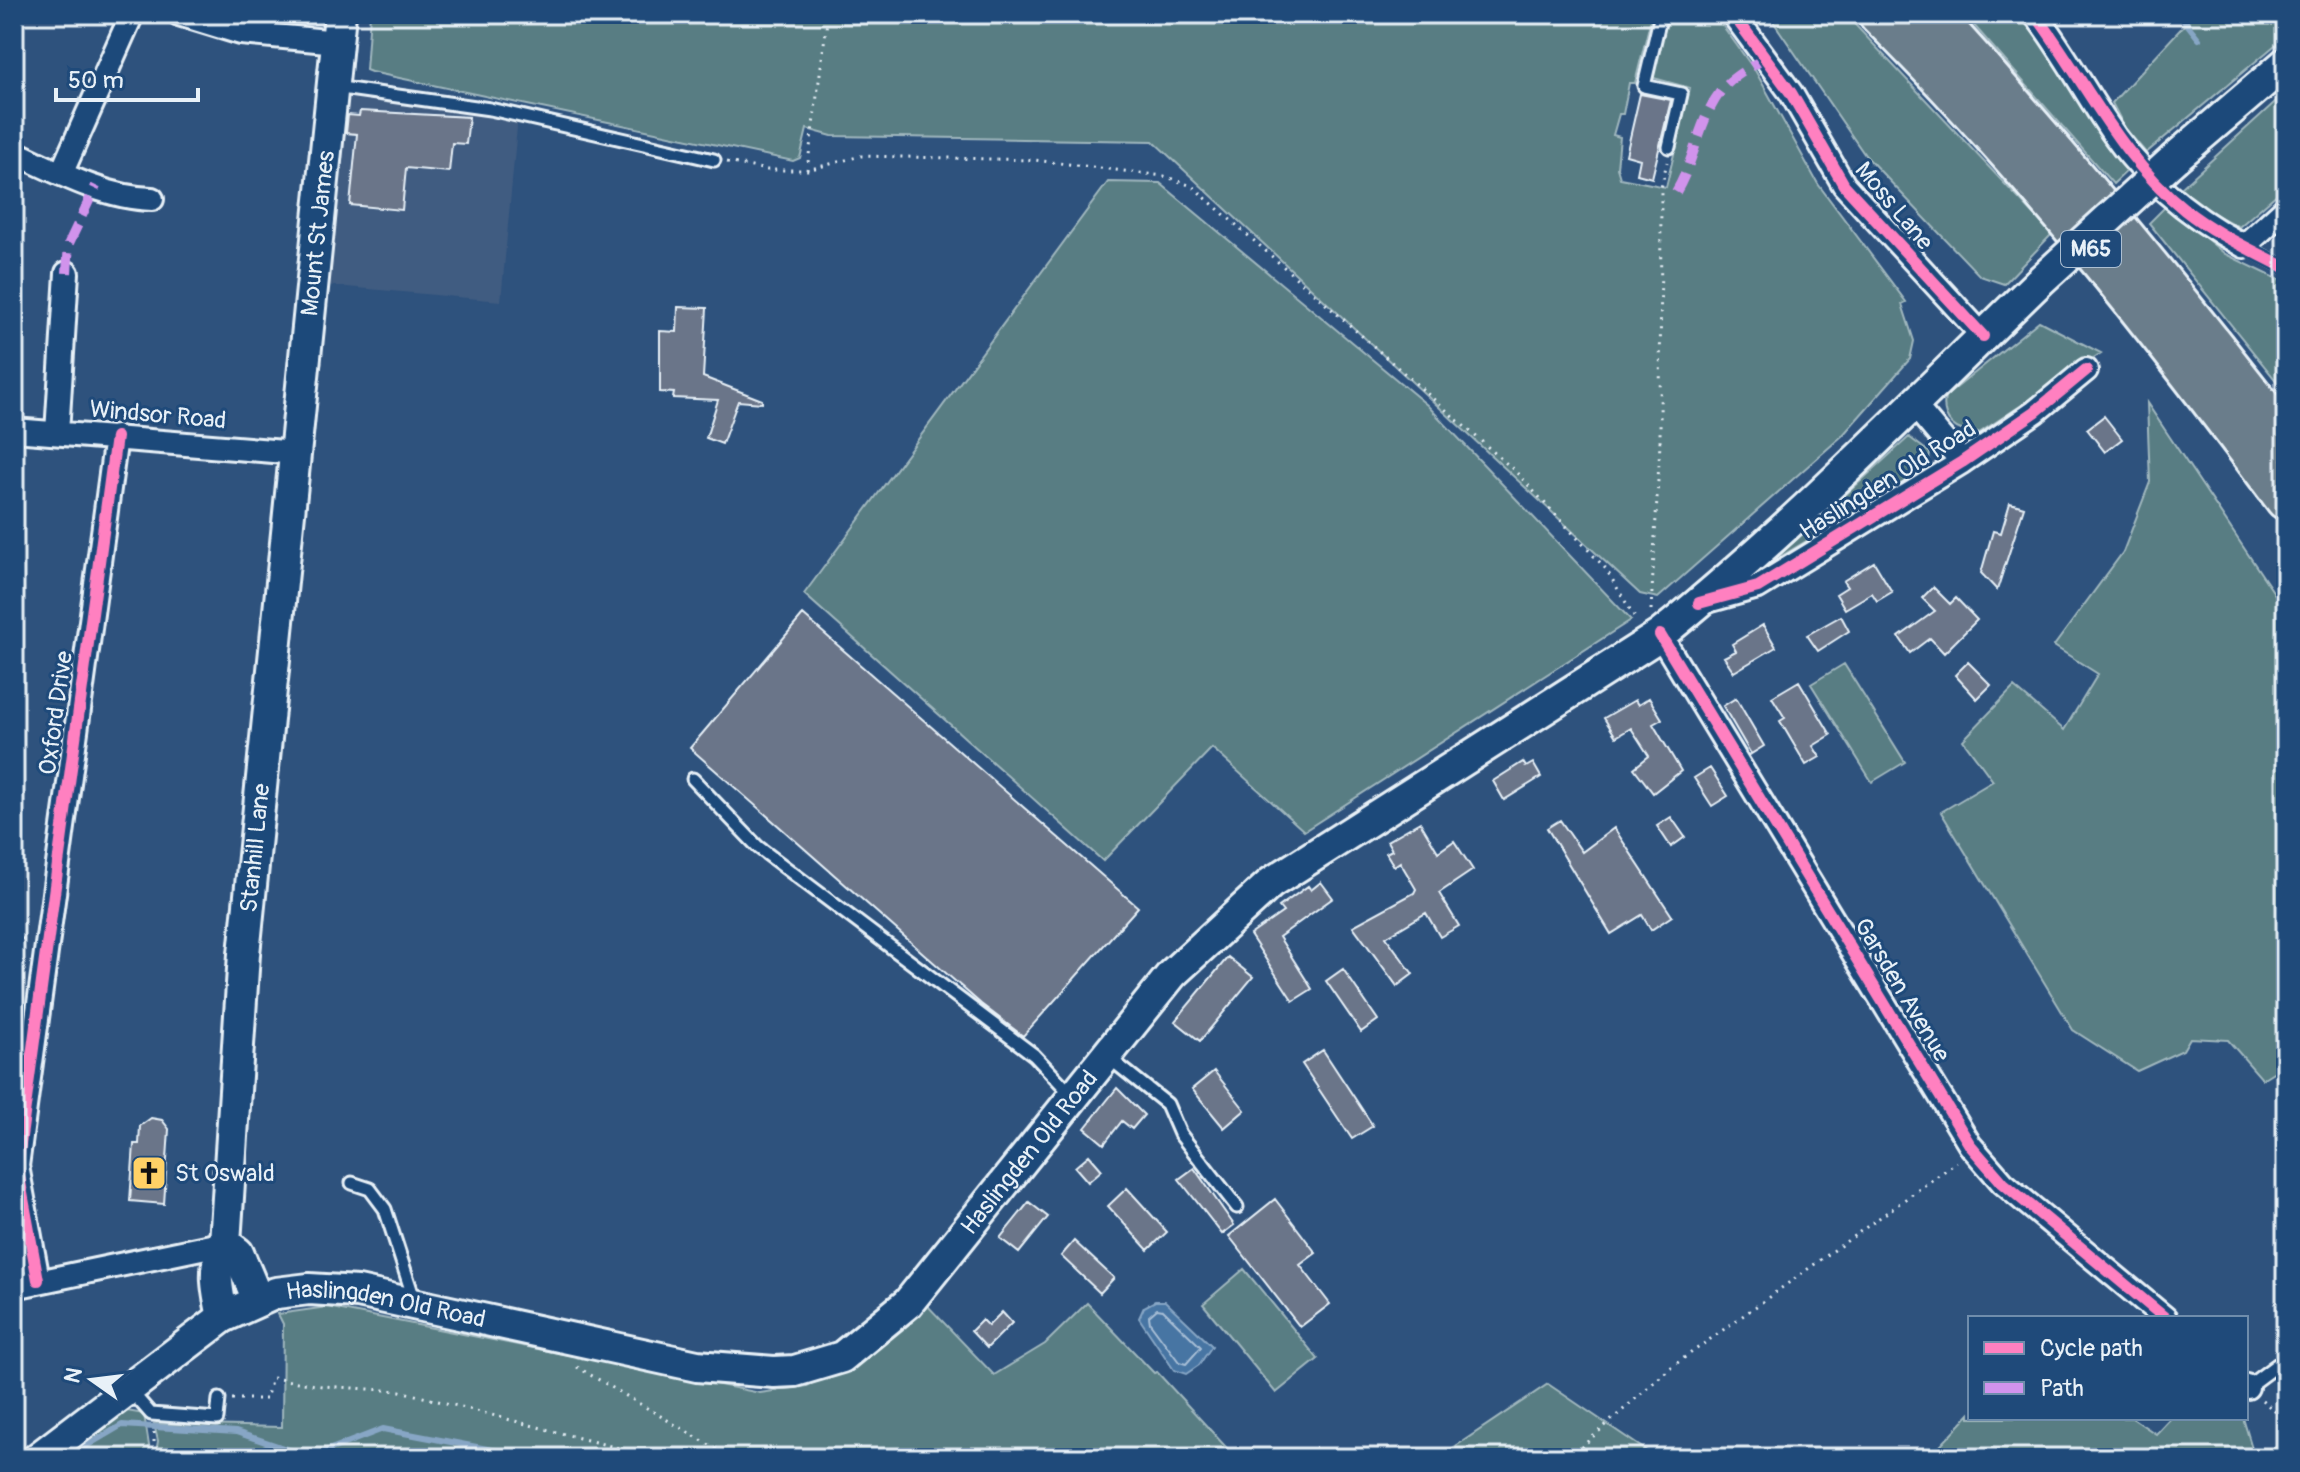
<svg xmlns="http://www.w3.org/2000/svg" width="2300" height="1472" viewBox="0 0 2300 1472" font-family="Pangolin,sans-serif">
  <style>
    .built { fill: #405c81 }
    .green { fill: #587d83; stroke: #a0b7be; stroke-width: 2 }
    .water { fill: #4774a3; stroke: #87a6c5; stroke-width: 2 }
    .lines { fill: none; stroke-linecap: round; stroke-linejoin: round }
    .shore { stroke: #a8bfd6; stroke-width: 2 }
    .stream { stroke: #87a6c5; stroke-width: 6 }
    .building { fill: #6a7489; stroke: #e8f1f8; stroke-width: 2 }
    .lane-casing { stroke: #e8f1f8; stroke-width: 17 }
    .street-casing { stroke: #e8f1f8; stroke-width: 28 }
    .secondary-casing { stroke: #e8f1f8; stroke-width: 36 }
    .highway-casing { stroke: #e8f1f8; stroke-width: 46 }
    .path { stroke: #e8f1f8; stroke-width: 3; stroke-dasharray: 2 6; stroke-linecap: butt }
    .lane { stroke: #1f4a7a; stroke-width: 11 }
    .street { stroke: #1f4a7a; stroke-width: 22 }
    .secondary { stroke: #1f4a7a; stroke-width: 30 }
    .highway { stroke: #6b7d8b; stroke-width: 40 }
    .secondary-bridge-casing { stroke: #e8f1f8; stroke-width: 36; stroke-linecap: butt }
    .secondary-bridge { stroke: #1f4a7a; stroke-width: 30 }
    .quiet { stroke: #d193ec; stroke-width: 10; stroke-dasharray: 20 10; stroke-linecap: butt }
    .cycleway-casing { stroke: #1f4a7a; stroke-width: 17 }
    .cycleway { stroke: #ff80c0; stroke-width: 12 }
    .labels { text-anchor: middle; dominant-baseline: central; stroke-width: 6; stroke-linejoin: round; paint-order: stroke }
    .shield { fill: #1f4a7a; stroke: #acbfd2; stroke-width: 2 }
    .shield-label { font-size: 22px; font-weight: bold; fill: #e8f1f8 }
    .street-label { font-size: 24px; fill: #e8f1f8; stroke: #1f4a7a }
    .poi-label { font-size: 24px; fill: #e8f1f8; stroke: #1f4a7a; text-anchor: start }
  </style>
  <rect width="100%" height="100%" fill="#2e527d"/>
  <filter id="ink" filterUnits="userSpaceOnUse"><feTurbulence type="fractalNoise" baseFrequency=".0125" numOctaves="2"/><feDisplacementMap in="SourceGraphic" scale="16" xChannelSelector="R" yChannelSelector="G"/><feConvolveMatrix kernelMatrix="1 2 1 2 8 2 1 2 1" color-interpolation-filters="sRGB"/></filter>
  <g filter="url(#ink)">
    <path class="built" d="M344,98l174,18 -17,185 -176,-16z"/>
    <path class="green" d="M370,14h1282l-17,69h-6l-6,31h-4l-6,21 7,2 -3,31 3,10 46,9 24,-99 -40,-11 15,-63h45l10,8 36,50 62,112 88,118 -4,2 12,37 -4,18 -68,77 -184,162 -18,-4 -487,-453 -321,-5 -25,-7 -7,29 -7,3 -422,-89 -5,-2z
      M1768,14h77l207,220 -48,50 -24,-8 -115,-121z
      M1964,14h52l32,34 53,88 28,33 -16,15z
      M2185,14h101v22l-140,117 -21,-25 -13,-25 77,-83z
      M2286,92v94l-47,41 -36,-19 -22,-20z
      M1108,182l52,1 267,222 204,215 -327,211 -92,-83 -109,113 -299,-267z
      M2166,206l59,48 61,29v110l-137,-170z
      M2039,321l62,32 -122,80c-24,0 -38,-12 -34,-36z
      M2147,403l139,208v453l-24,15 -34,-39 -38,-2 -7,12 -46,21 -64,-41 -132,-218 52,-31 -30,-41 51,-53 50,43 34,-56 -44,-28 69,-94 27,-70z
      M1909,437l21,16 -2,15 -155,93z
      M1844,664l61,98 -33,20 -61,-98z
      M1244,1269l74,90 -42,34 -73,-89z
      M1087,1303l67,70 3,-1 79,86h-1081l3,-17 -4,-17 128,3 1,-103 -5,-10 49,-7 433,86 47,-7 58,-32 61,-50 68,71 51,-31z
      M1548,1384l109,74h-219z
      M127,1411l17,3 7,44h-99z
      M1970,1414v4h162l24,16 15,-16h72l9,30 -7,10h-316z"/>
    <path class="water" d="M1155,1301h10l47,45 -13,19 -13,9 -12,-4 -35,-52 5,-11z"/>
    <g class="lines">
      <path class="shore" d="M1157,1309l6,1 38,37 -15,17 -7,-2 -29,-39 -1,-7z"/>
      <path class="stream" d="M2179,14l20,25
        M66,1458l56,-33 114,7 74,25 73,-28 125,24"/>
    </g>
    <path class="building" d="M1640,94l31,6 -19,78 -15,-4 3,-15 -14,-4z
      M360,111l109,6 -3,27 -14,-1 -3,29 -43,-4 -4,42 -52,-5 7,-71 -11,-1 2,-18 11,1z
      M678,307l29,1 -4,69 59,23v3l-24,-2 -16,43 -16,-6 12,-38 -45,-2 1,-5 -14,-1v-61l17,1z
      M2104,416l18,23 -17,13 -18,-23z
      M2010,503l14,4 -27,83 -16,-17 12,-42 8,2z
      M1874,562l18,30 -15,9 -5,-8 -27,16 -9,-15 11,-7 -4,-6z
      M1933,587l17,17 6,-6 21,22 -33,33 -14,-15 -20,15 -11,-16 36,-26 -13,-13z
      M803,615l335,292 -115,129 -42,-32 -291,-256z
      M1841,616l8,15 -31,20 -11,-16z
      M1763,625l13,22 -42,25 -10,-15 12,-6 -4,-7z
      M1968,662l23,23 -14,14 -22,-24z
      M1799,681l32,54 -18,11 7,11 -14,8 -26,-44 5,-3 -13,-21z
      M1649,698l13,21 -9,5 28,47 -28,22 -19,-25 15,-12 -18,-28 -15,9 -12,-19 31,-18 3,5z
      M1736,698l28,48 -13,8 -28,-48z
      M1523,762l3,5 7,-4 8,14 -37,23 -11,-19z
      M1710,768l18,28 -16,10 -18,-28z
      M1671,817l14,20 -14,10 -14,-21z
      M1560,820l22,32 32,-24 58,88 -21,14 -9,-15 -31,19 -64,-106z
      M1420,822l18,30 16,-11 19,29 -34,23 20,33 -19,11 -14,-24 -40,24 27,37 -16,12 -44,-60 61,-33 2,-4 -16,-27 -6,4 -8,-13 6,-3 -5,-9z
      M1321,882l12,16 -54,39 33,52 -19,12 -43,-66 33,-23 -4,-5 29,-21 3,4z
      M1228,957l25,20 -53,64 -25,-20z
      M1343,969l35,51 -17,12 -35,-51z
      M1323,1050l50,76 -21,13 -50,-75z
      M1214,1071l31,39 -21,18 -32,-39z
      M1117,1088l27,27 -12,14 -10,-8 -18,23 -19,-16z
      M151,1118l11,2 7,9 -5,75 -34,-3 4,-57h5l1,-18z
      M1089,1155l13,15 -14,12 -13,-15z
      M1194,1168l40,57 -12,9 -43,-55z
      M1127,1188l40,44 -19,18 -40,-44z
      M1275,1199l41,54 -16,12 30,39 -30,23 -71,-91z
      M1029,1202l19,15 -29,36 -19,-15z
      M1074,1241l40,37 -14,15 -39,-37z
      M1002,1312l10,11 -25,25 -16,-17 11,-11 6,6z"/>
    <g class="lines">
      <defs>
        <path id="lane" d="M1661,14l-17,72 37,8 -12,53
          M241,33l2,-19
          M334,87l156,22 224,51
          M2244,246l42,22
          M693,779l65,68 276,208 37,39
          M1108,1057l59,47 13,30 57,73
          M352,1183l18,6 15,20 30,93
          M2247,1387l39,-29
          M130,1390l21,24 66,5 2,-20"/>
        <path id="street" d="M179,14l62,19 97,9
          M1733,14l58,79 53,92 139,151
          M2035,14c26,34 45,69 68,104 34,55 85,98 141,128l42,-38
          M14,152c43,20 91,46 138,47
          M61,174l71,-160
          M1914,405l48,57
          M14,430l283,23
          M57,433l10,-160
          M1704,602l54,-15 204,-125 73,-50 51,-42
          M1660,635l310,510 33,38 162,135
          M38,1280l-21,-114 99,-729
          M14,1287l211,-44
          M2246,1386l1,1"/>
        <g id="secondary">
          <path d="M2175,158l111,-95"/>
          <path d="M225,1243l13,10 19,45"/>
          <path id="s1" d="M223,1317c-6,-27 -11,-50 2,-74l19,-289 96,-940"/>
          <path id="s2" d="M38,1458l185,-141 53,-24 33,-4 49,3 339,74 77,6 21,-1 47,-14 66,-54 264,-329 99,-91 389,-248c134,-108 255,-233 379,-353"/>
        </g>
        <path id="highway" d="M1879,14c150,149 281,316 407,485
          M1931,14c125,137 242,279 355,426"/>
      </defs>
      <use href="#lane" class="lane-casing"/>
      <use href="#street" class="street-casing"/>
      <use href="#secondary" class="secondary-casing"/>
      <use href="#highway" class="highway-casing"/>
      <path class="path" d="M727,162l40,8h40l54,-14 174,4 129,16 28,10 323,285 91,98 31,52
        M807,170l21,-156
        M1651,610l9,-167 1,-255 6,-26
        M14,938l12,1
        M577,1367l155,91
        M232,1399h34l6,-21 50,8 78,5 256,67
        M2262,1400l24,21
        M154,1458v-28
        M1569,1458l101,-90 287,-206"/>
      <use href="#lane" class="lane"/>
      <use href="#street" class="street"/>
      <use href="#secondary" class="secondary"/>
      <use href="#highway" class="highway"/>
      <defs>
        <path id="secondary-bridge" d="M2039,282l136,-124"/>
      </defs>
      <use href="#secondary-bridge" class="secondary-bridge-casing"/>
      <use href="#secondary-bridge" class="secondary-bridge"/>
      <path class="quiet" d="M1676,192c20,-33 23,-78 50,-107 11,-11 28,-20 41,-28
        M67,273l2,-30 27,-57"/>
      <defs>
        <path id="cycleway" d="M1733,14l58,79 53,92 139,151
          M2035,14c50,66 84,143 150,196 30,24 67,40 101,58
          M1699,603l59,-16 204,-125 73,-50 51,-42
          M1660,635l310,510 33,38 162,135
          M38,1280l-21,-114 99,-729"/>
      </defs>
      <use href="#cycleway" class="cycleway-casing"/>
      <use href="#cycleway" class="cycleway"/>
    </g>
  </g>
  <defs>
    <symbol id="church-square" viewBox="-11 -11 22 22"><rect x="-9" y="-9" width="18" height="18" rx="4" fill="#ffd166" stroke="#1f4a7a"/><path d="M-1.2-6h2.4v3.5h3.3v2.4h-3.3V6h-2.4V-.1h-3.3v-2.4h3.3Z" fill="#111"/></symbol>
  </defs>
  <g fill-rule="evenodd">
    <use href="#church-square" x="129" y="1153" width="40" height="40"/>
  </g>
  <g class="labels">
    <rect class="shield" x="2061" y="231" width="60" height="36" rx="6"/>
    <g class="shield-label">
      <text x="2091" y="249">M65</text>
    </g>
    <g class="street-label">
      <text transform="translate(1894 206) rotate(50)">Moss Lane</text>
      <text stroke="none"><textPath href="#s1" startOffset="1090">Mount St James</textPath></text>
      <text transform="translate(158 415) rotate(5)">Windsor Road</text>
      <text transform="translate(1888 480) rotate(-32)">Haslingden Old Road</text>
      <text transform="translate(56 713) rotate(-82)">Oxford Drive</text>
      <text stroke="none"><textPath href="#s1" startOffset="472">Stanhill Lane</textPath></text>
      <text transform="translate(1902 990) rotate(59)">Garsden Avenue</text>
      <text stroke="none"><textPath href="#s2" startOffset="1146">Haslingden Old Road</textPath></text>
      <text stroke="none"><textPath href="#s2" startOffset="402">Haslingden Old Road</textPath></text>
    </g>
    <g class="poi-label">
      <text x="175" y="1173">St Oswald</text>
    </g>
  </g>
  <rect width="2300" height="1472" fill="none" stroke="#1f4a7a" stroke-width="48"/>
  <rect x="24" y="24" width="2252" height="1424" fill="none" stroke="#e8f1f8" stroke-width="3" filter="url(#ink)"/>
  <rect x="1968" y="1316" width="280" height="104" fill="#1f4a7a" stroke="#6f8dac" stroke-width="2"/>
  <rect x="1984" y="1342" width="40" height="12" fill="#ff80c0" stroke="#6f8dac" stroke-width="2"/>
  <text x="2040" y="1356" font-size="24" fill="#e8f1f8">Cycle path</text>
  <rect x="1984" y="1382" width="40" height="12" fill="#d193ec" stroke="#6f8dac" stroke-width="2"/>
  <text x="2040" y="1396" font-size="24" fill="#e8f1f8">Path</text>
  <g transform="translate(92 1380) rotate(284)" stroke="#1f4a7a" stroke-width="6" paint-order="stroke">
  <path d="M0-6L14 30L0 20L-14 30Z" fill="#e8f1f8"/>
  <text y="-12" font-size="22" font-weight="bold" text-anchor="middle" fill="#e8f1f8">N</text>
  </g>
  <path d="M56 88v12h142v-12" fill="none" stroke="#e8f1f8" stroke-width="4"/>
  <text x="68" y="88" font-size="24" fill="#e8f1f8" stroke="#1f4a7a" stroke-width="6" paint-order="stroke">50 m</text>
</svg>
